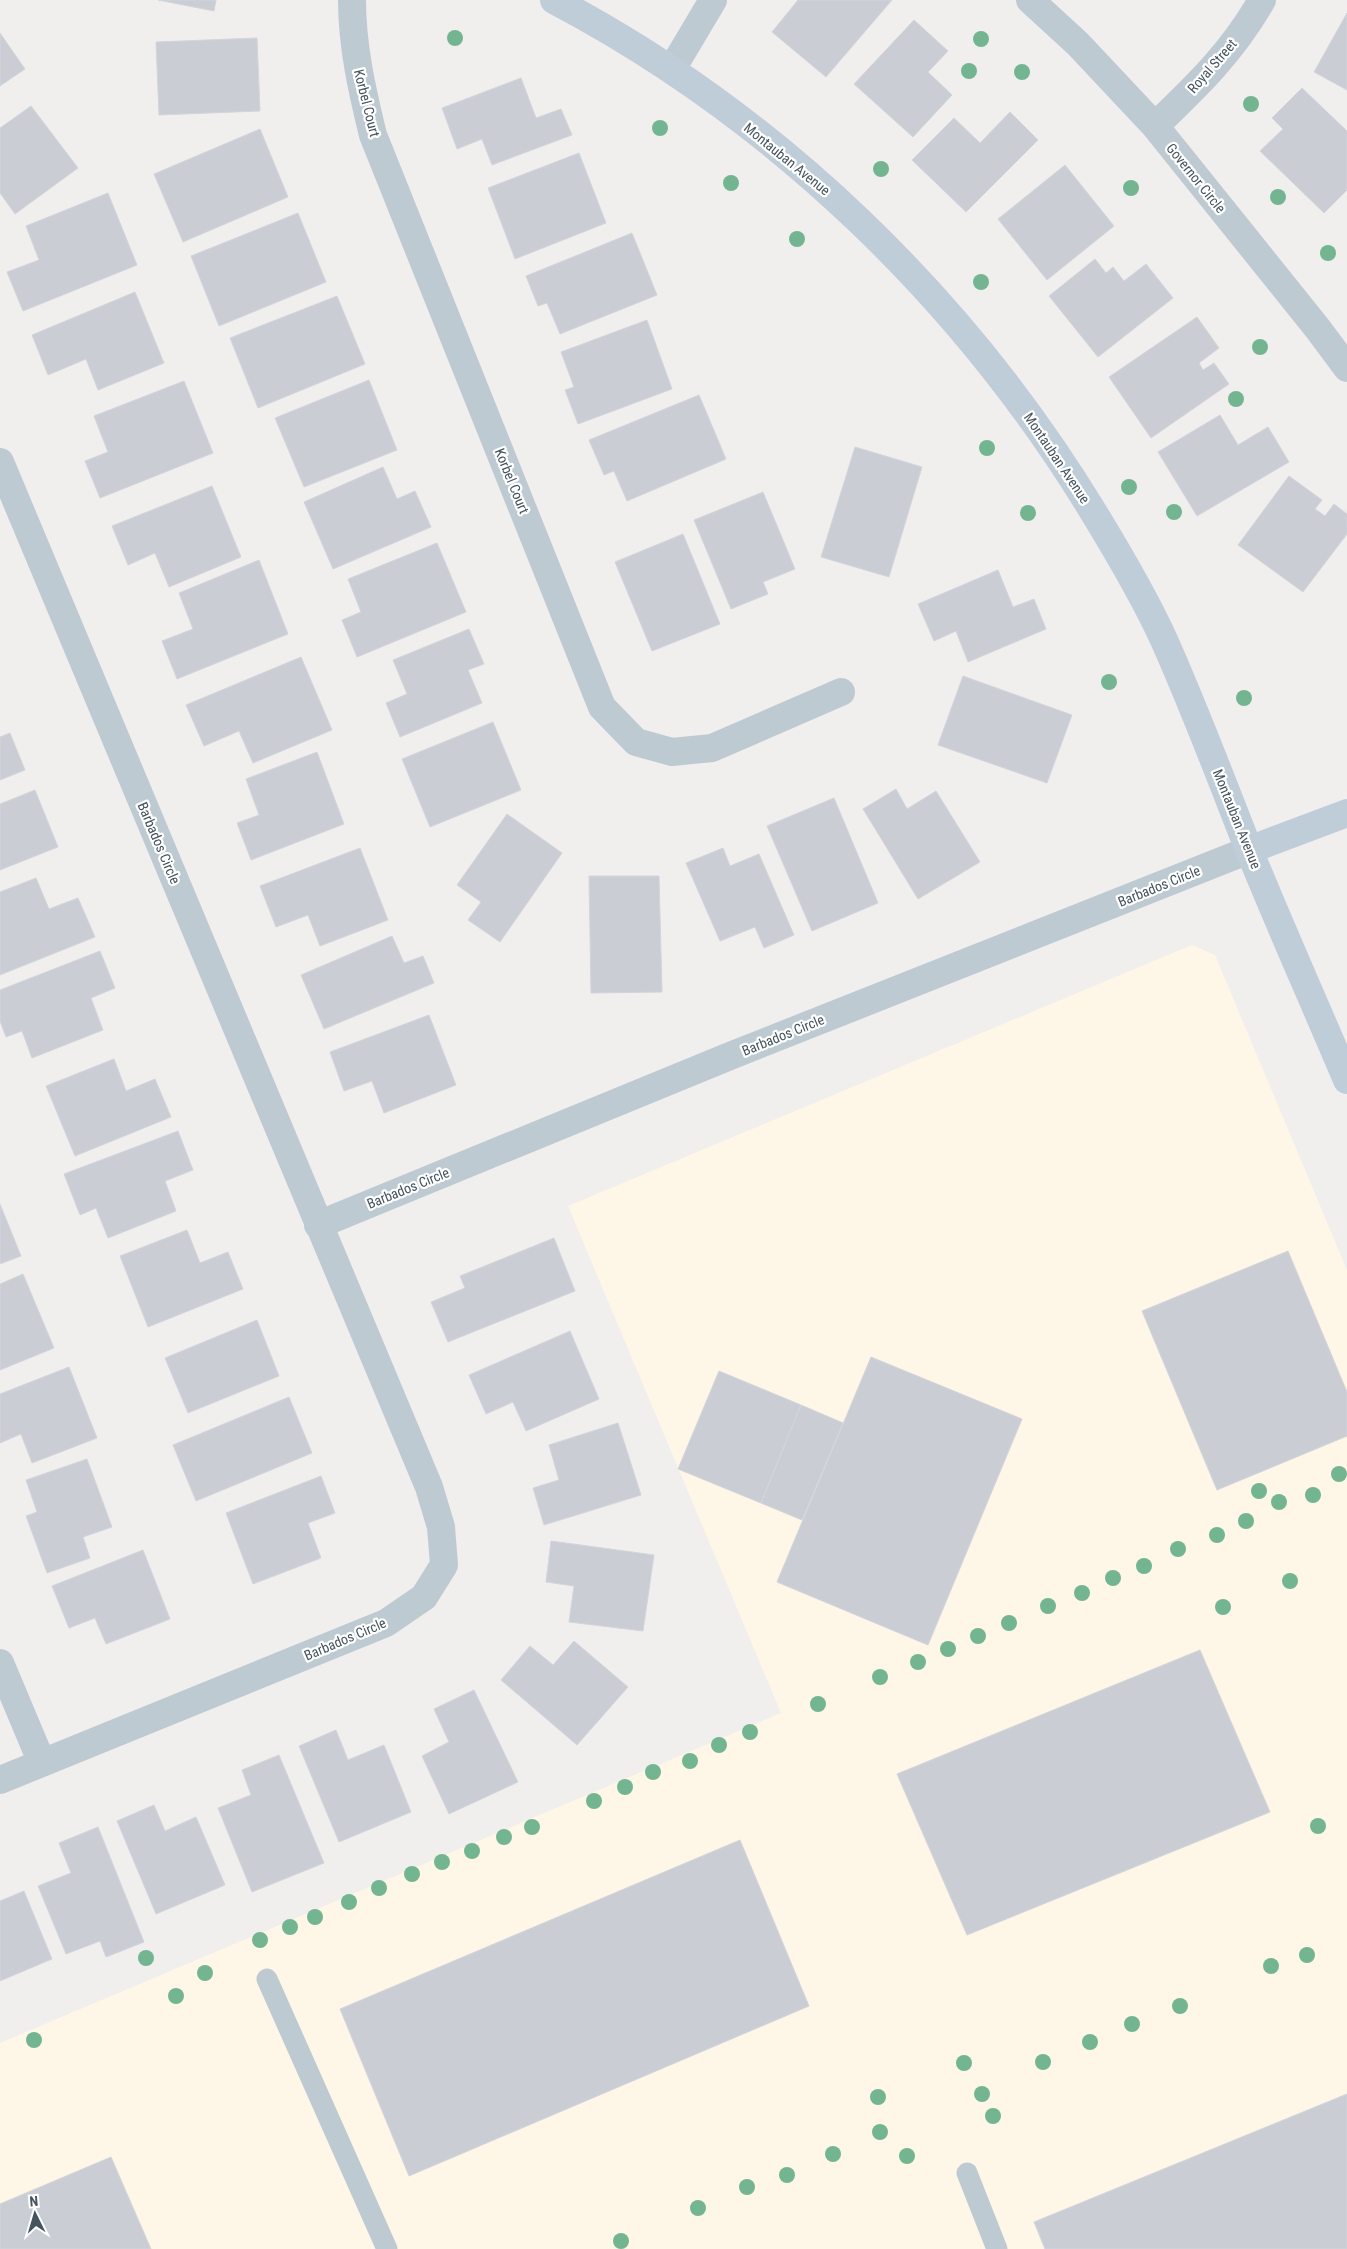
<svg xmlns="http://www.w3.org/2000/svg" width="1347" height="2249" viewBox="0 0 1347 2249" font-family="'Roboto Condensed',sans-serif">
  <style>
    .commercial { fill: #fef6e6 }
    .building { fill: #caced4; stroke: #d2d5db }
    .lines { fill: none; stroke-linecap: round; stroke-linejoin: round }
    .lane { stroke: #becad2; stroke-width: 21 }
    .street { stroke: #becad2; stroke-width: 28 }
    .secondary { stroke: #bfcdd9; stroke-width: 28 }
    .tree { fill: #74b591 }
    .labels { text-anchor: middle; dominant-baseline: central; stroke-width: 4.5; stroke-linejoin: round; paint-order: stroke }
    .street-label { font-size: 14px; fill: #45535e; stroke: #fff }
  </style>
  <rect width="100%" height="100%" fill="#f1eeee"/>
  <path class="commercial" d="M1192,945l23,10 132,315v979h-1347v-206l781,-330 -213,-507z"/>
  <path class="building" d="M158,0h58l-2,11z
    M798,0h94l-66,77 -54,-45z
    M1347,13v77l-33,-18z
    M914,20l34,31 -20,21 24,23 -39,42 -59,-53z
    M0,33l25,36 -25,17z
    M257,38l3,73 -101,4 -3,-73z
    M521,78l15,40 25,-9 11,26 -80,30 -10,-26 -25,10 -15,-41z
    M1302,88l45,43v59l-23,23 -64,-62 23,-22 -11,-11z
    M31,106l47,62 -63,46 -15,-21v-65z
    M1010,112l28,28 -72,72 -54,-52 42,-42 26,25z
    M260,129l28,68 -105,45 -29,-68z
    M579,153l27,70 -91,36 -27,-71z
    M1065,165l49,61 -67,54 -49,-61z
    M108,193l29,72 -114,46 -16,-39 32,-12 -13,-34z
    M298,213l28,69 -107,44 -28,-70z
    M632,233l25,62 -97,39 -13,-31 -9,3 -12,-30z
    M1095,259l11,14 7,-6 11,14 22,-17 27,34 -75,59 -49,-61z
    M135,292l29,71 -66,27 -12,-31 -38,16 -16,-40z
    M337,296l28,68 -107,44 -28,-70z
    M1197,317l22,31 -20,15 4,7 11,-7 15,21 -78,54 -42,-61z
    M647,320l25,69 -94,35 -13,-34 9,-3 -13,-35z
    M369,380l28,70 -93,37 -29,-69z
    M184,381l29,72 -113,45 -15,-37 23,-9 -14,-36z
    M699,395l27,64 -99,42 -13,-30 -10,4 -15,-35z
    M1220,415l18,30 30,-18 21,35 -92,54 -39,-64z
    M855,447l67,20 -33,110 -68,-20z
    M383,467l14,32 18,-8 16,36 -98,42 -29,-67z
    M1289,476l33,24 -7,9 10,7 9,-12 13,10v20l-44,58 -65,-47z
    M212,486l29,71 -72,30 -14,-34 -27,12 -16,-39z
    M763,492l32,77 -32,13 5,12 -37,15 -37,-89z
    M683,534l37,90 -68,27 -37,-89z
    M437,543l29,69 -109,45 -15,-37 19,-8 -13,-33z
    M259,560l29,74 -111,45 -15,-38 31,-12 -14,-36z
    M998,570l15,37 21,-8 12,30 -78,33 -12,-31 -22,10 -16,-37z
    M469,629l15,35 -16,6 14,33 -82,34 -14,-34 21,-9 -14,-34z
    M301,657l31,73 -79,33 -14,-32 -35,15 -18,-41z
    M963,676l109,39 -25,68 -109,-38z
    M493,722l28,68 -91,37 -28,-68z
    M10,733l15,37 -25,10v-43z
    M317,752l27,72 -93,36 -14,-37 22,-8 -13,-36z
    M896,789l11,20 29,-18 44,71 -62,37 -55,-90z
    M35,790l23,57 -58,23v-66z
    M834,798l44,105 -66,28 -45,-105z
    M507,814l55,39 -62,89 -32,-22 13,-18 -24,-17z
    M360,848l28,72 -68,26 -12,-31 -32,12 -16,-41z
    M723,848l7,18 29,-12 35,81 -30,13 -9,-21 -35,14 -34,-78z
    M589,876h70l3,116 -71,1z
    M36,878l13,31 29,-11 17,39 -95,38v-83z
    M392,936l12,27 19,-7 11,27 -110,46 -23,-54z
    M100,951l15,37 -24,10 12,32 -71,28 -10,-27 -16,6 -6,-16v-31z
    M429,1015l27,70 -72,28 -12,-32 -28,10 -14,-39z
    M114,1059l12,32 29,-12 16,38 -96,39 -29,-70z
    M178,1131l15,39 -28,11 11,30 -68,27 -12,-30 -16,7 -16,-41z
    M0,1204l21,52 -21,8z
    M187,1230l13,33 28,-11 15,37 -95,38 -28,-71z
    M554,1238l21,53 -127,51 -17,-40 34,-14 -5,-12z
    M1288,1251l59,141v44l-130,54 -75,-179z
    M23,1274l31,74 -54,22v-86z
    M257,1320l22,56 -91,37 -23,-55z
    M570,1331l29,68 -73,32 -13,-29 -27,12 -17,-39z
    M871,1357l151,62 -94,226 -151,-63z
    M69,1367l28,71 -65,25 -11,-29 -21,9v-49z
    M719,1371l82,34 -40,98 -83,-34z
    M289,1397l23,56 -116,48 -23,-56z
    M801,1405l42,18 -41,97 -41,-17z
    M618,1423l23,72 -97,30 -11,-37 26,-8 -10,-35z
    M87,1459l25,68 -29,10 7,21 -43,15 -21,-57 11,-4 -11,-32z
    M321,1476l14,37 -27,10 13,35 -68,26 -27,-71z
    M551,1541l103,14 -11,76 -74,-9 5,-36 -28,-4z
    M143,1550l27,69 -64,25 -11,-26 -26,10 -17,-42z
    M574,1641l54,46 -51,58 -76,-65 29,-34 23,19z
    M1200,1650l70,162 -303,123 -70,-161z
    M474,1690l44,92 -69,32 -27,-58 27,-14 -15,-33z
    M336,1730l12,30 36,-15 27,67 -72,30 -40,-96z
    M279,1755l45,108 -72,29 -34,-84 33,-13 -9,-25z
    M154,1805l11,26 31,-14 29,68 -69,29 -39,-93z
    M98,1827l46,115 -38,15 -6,-16 -34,13 -28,-68 33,-13 -12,-30z
    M740,1840l69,166 -400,170 -69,-167z
    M24,1891l28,68 -52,22v-80z
    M1347,2094v155h-302l-11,-27z
    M111,2157l40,92h-151v-45z"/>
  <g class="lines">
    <path class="lane" d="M267,1979l120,270
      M967,2173l30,76"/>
    <path class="street" d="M352,0c0,46 10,90 21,135l229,572 34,35 36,10 40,-4 129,-56
      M1030,0l48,44 77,82 163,203 29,39
      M672,69l41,-69
      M1155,126c42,-40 78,-75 107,-126
      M0,462l429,1025 12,40 3,38 -20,32 -38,26 -386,157
      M318,1225l412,-169 519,-206
      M0,1663l42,100"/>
    <path class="secondary" d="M554,0c222,117 410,299 540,513 25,41 50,83 70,127 30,67 56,136 83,205 32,79 67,157 100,235
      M1249,850l98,-37"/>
  </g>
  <g class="tree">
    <circle cx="455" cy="38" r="8"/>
    <circle cx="981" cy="39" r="8"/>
    <circle cx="969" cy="71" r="8"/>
    <circle cx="1022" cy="72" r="8"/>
    <circle cx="1251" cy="104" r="8"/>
    <circle cx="660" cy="128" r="8"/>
    <circle cx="881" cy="169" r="8"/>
    <circle cx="731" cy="183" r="8"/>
    <circle cx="1131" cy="188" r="8"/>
    <circle cx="1278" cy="197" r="8"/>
    <circle cx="797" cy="239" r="8"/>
    <circle cx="1328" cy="253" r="8"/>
    <circle cx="981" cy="282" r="8"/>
    <circle cx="1260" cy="347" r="8"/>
    <circle cx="1236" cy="399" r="8"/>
    <circle cx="987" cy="448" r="8"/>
    <circle cx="1129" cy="487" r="8"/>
    <circle cx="1174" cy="512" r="8"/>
    <circle cx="1028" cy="513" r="8"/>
    <circle cx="1109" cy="682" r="8"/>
    <circle cx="1244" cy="698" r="8"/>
    <circle cx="1339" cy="1474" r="8"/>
    <circle cx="1259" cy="1491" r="8"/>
    <circle cx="1313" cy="1495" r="8"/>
    <circle cx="1279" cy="1502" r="8"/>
    <circle cx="1246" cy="1521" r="8"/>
    <circle cx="1217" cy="1535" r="8"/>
    <circle cx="1178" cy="1549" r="8"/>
    <circle cx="1144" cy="1566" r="8"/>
    <circle cx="1113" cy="1578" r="8"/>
    <circle cx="1290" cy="1581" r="8"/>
    <circle cx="1082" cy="1593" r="8"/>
    <circle cx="1048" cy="1606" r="8"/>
    <circle cx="1223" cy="1607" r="8"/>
    <circle cx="1009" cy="1623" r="8"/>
    <circle cx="978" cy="1636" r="8"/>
    <circle cx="948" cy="1649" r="8"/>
    <circle cx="918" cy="1662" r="8"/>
    <circle cx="880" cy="1677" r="8"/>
    <circle cx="818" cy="1704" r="8"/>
    <circle cx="750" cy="1732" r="8"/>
    <circle cx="719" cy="1745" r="8"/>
    <circle cx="690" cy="1761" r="8"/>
    <circle cx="653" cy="1772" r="8"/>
    <circle cx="625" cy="1787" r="8"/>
    <circle cx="594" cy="1801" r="8"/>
    <circle cx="1318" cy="1826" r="8"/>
    <circle cx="532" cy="1827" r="8"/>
    <circle cx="504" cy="1837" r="8"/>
    <circle cx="472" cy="1851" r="8"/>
    <circle cx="442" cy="1862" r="8"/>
    <circle cx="412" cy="1874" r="8"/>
    <circle cx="379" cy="1888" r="8"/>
    <circle cx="349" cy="1902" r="8"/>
    <circle cx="315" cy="1917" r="8"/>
    <circle cx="290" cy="1927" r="8"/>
    <circle cx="260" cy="1940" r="8"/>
    <circle cx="1307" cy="1955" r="8"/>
    <circle cx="146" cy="1958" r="8"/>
    <circle cx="1271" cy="1966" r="8"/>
    <circle cx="205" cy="1973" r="8"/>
    <circle cx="176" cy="1996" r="8"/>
    <circle cx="1180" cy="2006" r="8"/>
    <circle cx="1132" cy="2024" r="8"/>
    <circle cx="34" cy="2040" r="8"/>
    <circle cx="1090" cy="2042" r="8"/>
    <circle cx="1043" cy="2062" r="8"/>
    <circle cx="964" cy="2063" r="8"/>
    <circle cx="982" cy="2094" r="8"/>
    <circle cx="878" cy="2097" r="8"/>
    <circle cx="993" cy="2116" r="8"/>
    <circle cx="880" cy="2132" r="8"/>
    <circle cx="833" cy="2154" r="8"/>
    <circle cx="907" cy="2156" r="8"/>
    <circle cx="787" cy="2175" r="8"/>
    <circle cx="747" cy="2187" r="8"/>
    <circle cx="698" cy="2208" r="8"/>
    <circle cx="621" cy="2241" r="8"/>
  </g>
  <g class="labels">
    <g class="street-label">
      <text transform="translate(1212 66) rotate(-49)">Royal Street</text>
      <text transform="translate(367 103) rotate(76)">Korbel Court</text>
      <text transform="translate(787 159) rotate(39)">Montauban Avenue</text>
      <text transform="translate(1196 178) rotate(51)">Governor Circle</text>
      <text transform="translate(1057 458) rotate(56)">Montauban Avenue</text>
      <text transform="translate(512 481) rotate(68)">Korbel Court</text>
      <text transform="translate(1237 819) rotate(68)">Montauban Avenue</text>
      <text transform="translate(159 843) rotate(67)">Barbados Circle</text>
      <text transform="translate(1159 886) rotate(-22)">Barbados Circle</text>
      <text transform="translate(783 1035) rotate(-22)">Barbados Circle</text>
      <text transform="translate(408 1188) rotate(-22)">Barbados Circle</text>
      <text transform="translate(345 1639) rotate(-23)">Barbados Circle</text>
    </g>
  </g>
  <g transform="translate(35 2214) rotate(355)" stroke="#ffffff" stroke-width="4" paint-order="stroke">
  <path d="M0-4L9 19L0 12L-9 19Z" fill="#45535e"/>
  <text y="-8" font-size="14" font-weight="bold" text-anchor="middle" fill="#45535e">N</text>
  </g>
</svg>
